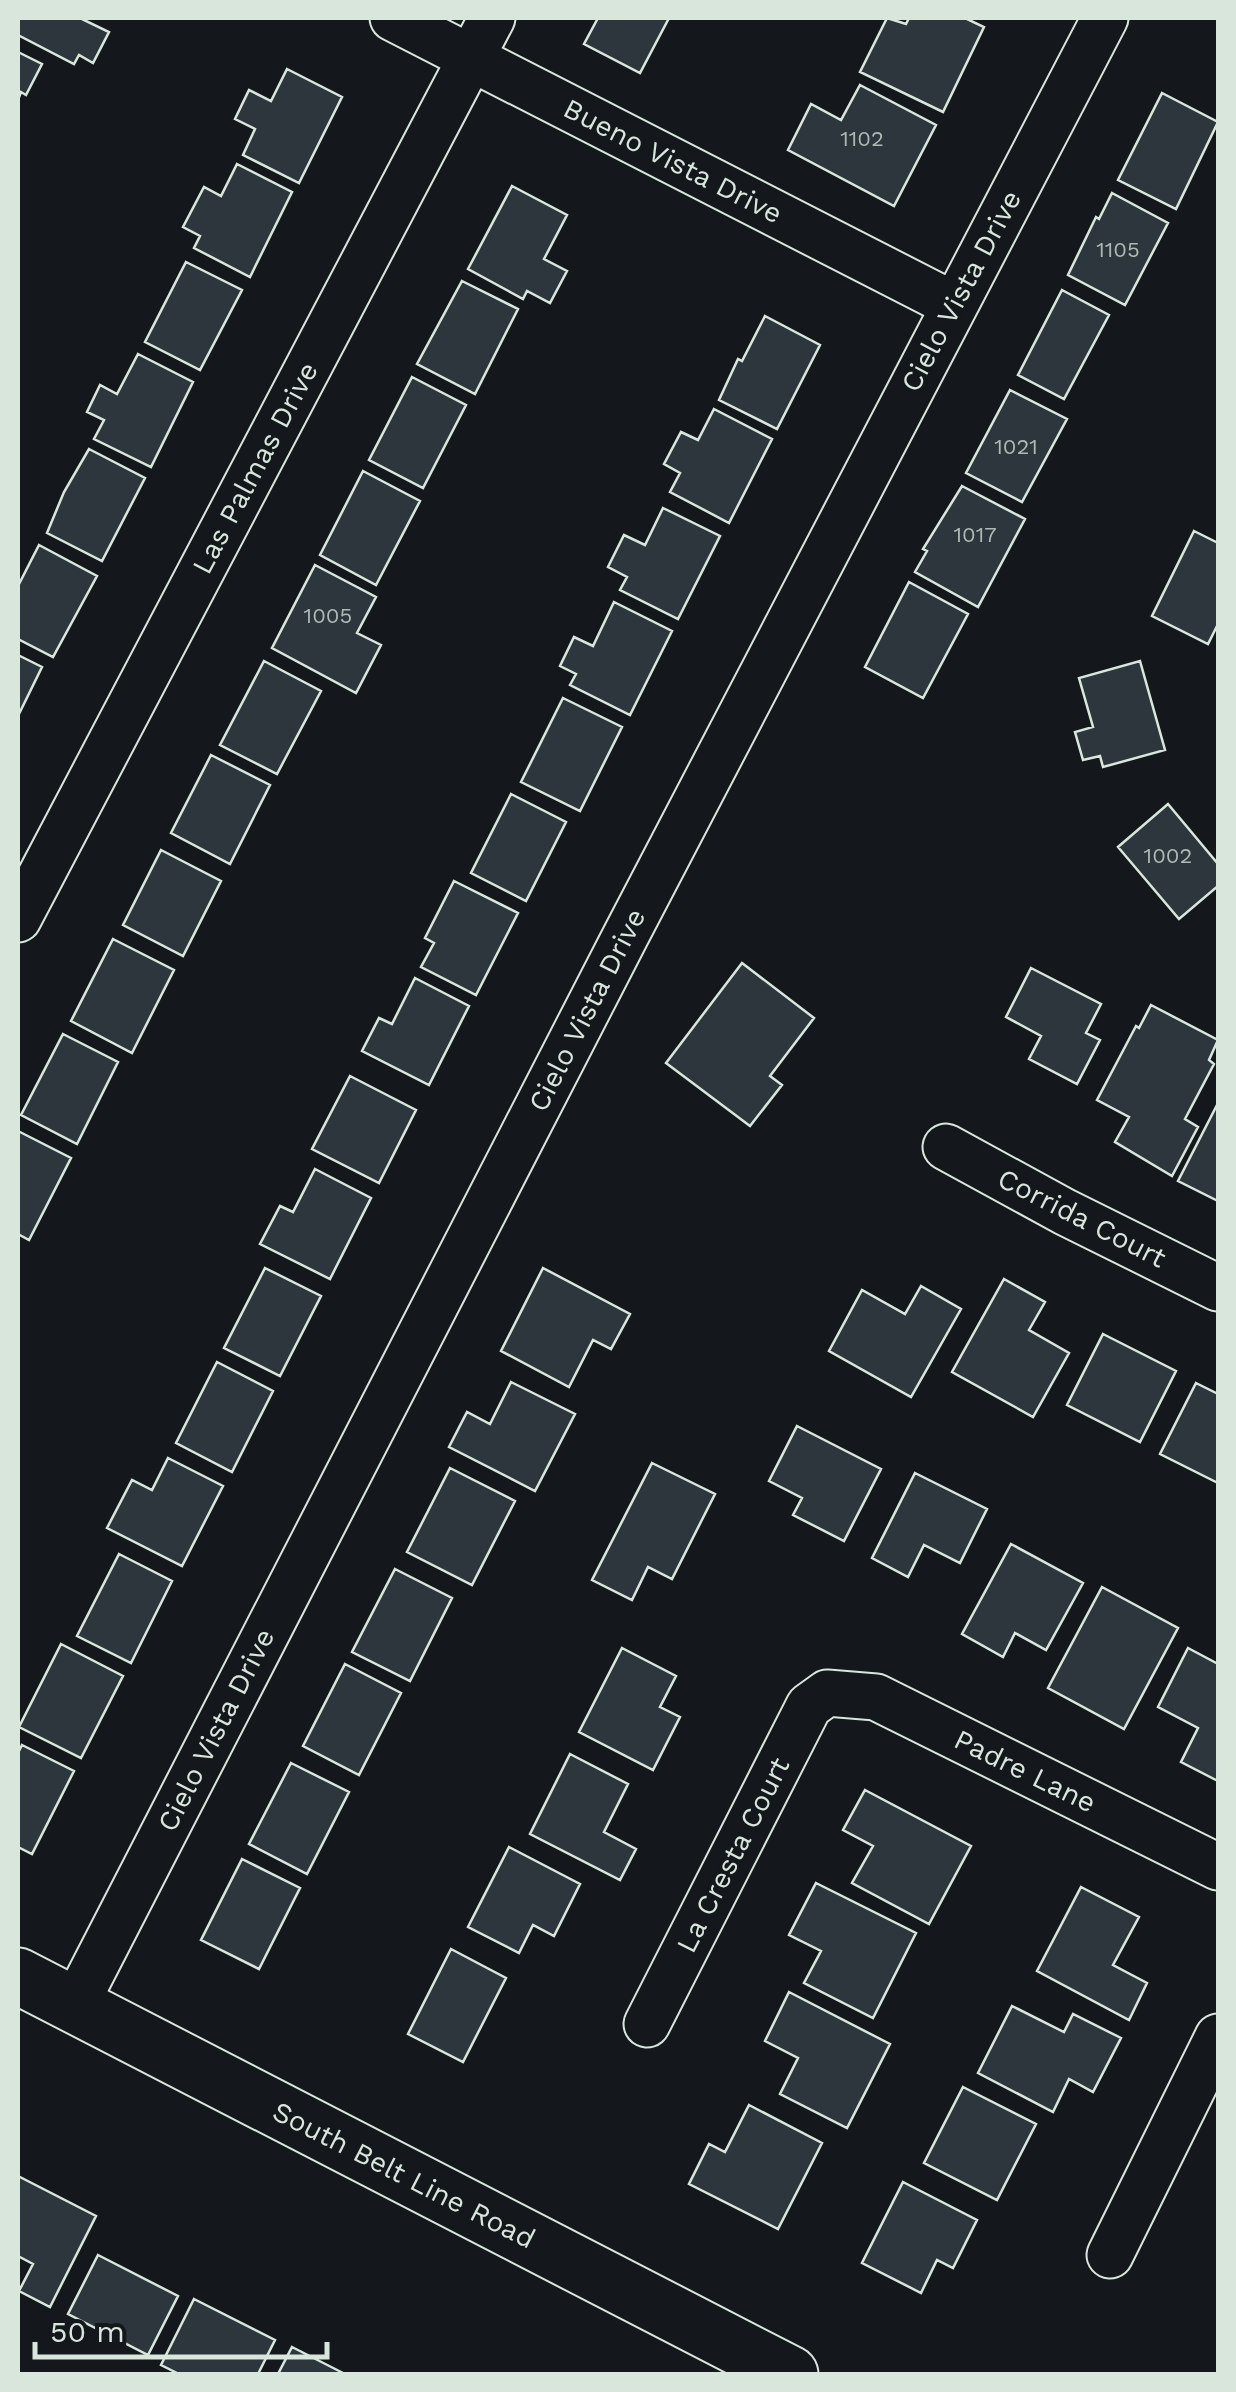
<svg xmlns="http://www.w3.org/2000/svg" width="1236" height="2392" viewBox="0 0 1236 2392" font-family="'Work Sans',sans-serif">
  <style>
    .building { fill: #2c363c; stroke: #d8e6dc; stroke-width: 2.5 }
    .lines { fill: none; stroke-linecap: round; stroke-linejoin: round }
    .minor-casing { stroke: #d8e6dc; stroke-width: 49 }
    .major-casing { stroke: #d8e6dc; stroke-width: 59 }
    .minor { stroke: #14181c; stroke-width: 45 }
    .major { stroke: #14181c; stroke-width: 55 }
    .labels { text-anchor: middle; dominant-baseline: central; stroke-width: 8; stroke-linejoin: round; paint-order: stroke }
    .number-label { font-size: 22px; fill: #adbab4 }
    .street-label { font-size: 28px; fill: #d8e6dc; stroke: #14181c }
  </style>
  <rect width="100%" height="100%" fill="#14181c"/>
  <path class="building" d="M18,18h62l29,14 -16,31 -14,-8 -5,9 -56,-29z
    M598,18h71l-29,55 -56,-29z
    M887,18l19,6 3,-6h56l19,9 -41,85 -83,-40z
    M18,52l24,12 -16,31 -5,-3 -3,8z
    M287,69l55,28 -43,86 -56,-28 12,-26 -20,-10 14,-29 22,11z
    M860,85l76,40 -42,81 -106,-56 23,-46 30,16z
    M1162,93l56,29 -42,87 -58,-29z
    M237,164l55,28 -42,85 -56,-29 6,-12 -17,-9 21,-40 17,9z
    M512,186l55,29 -23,44 23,12 -17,32 -23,-12 -4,8 -55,-30z
    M1112,193l56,30 -43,82 -57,-30 28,-58 3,2z
    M186,262l56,28 -42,80 -55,-28z
    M462,281l56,28 -43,85 -58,-30z
    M1062,290l47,25 -45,84 -46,-24z
    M765,316l55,29 -43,84 -58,-29 19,-41 4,2z
    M138,354l55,28 -42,85 -57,-28 10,-19 -17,-8 13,-27 17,9z
    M412,377l54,28 -43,83 -54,-28z
    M1010,390l57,29 -45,83 -56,-29z
    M714,409l58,30 -43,84 -59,-31 10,-19 -16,-9 17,-32 17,8z
    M89,449l56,29 -43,83 -55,-28 17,-41z
    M363,471l57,30 -44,84 -56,-30z
    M962,486l63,33 -47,88 -63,-35 12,-21 -4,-2z
    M663,508l57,28 -42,83 -58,-29 7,-13 -19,-10 16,-32 21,10z
    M1194,531l24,12v81l-10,20 -56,-28z
    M39,545l58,31 -44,81 -35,-18v-53z
    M315,565l61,32 -19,36 24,12 -25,48 -84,-45z
    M909,582l59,32 -45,84 -58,-31z
    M614,602l58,29 -42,84 -60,-30 6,-11 -16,-8 14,-29 19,9z
    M18,655l24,12 -24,49z
    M264,661l57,30 -44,83 -57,-29z
    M1140,661l25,89 -62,17 -3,-11 -17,4 -8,-28 18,-5 -14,-49z
    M563,698l59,29 -42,84 -59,-29z
    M211,755l59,30 -40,79 -59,-31z
    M511,794l55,28 -40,79 -55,-28z
    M1168,804l50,60v22l-39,33 -61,-72z
    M161,850l60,31 -38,75 -60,-31z
    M454,881l64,32 -42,82 -55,-28 13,-24 -9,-5z
    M113,939l61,31 -42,83 -61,-32z
    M742,963l72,55 -44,58 12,9 -32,41 -84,-63z
    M1031,968l70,36 -15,29 14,7 -23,44 -48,-25 12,-23 -35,-19z
    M415,978l54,28 -40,79 -67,-34 17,-33 13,6z
    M1151,1005l67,35 -9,20 5,4 -29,55 13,8 -26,49 -57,-34 14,-25 -32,-17 39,-74 3,2z
    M63,1034l55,28 -41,82 -56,-29z
    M350,1076l66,34 -37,73 -67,-34z
    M1218,1103v98l-40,-20z
    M18,1131l53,27 -42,82 -11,-6z
    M315,1169l56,29 -41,81 -70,-35 20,-38 13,6z
    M265,1268l56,28 -41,80 -56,-28z
    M543,1268l87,46 -19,35 -18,-9 -24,47 -68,-36z
    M1004,1279l41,23 -16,28 40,23 -36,64 -81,-45z
    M921,1286l40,23 -50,88 -82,-46 33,-61 43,24z
    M1103,1334l73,37 -36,71 -73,-37z
    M217,1362l56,29 -41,81 -56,-29z
    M511,1382l64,32 -40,77 -86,-44 18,-35 23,12z
    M1196,1383l22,11v89l-58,-29z
    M797,1426l84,43 -37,72 -51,-26 9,-17 -33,-17z
    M168,1458l55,28 -41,80 -75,-38 25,-48 20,10z
    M652,1463l63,31 -43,85 -24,-12 -16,33 -40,-20z
    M450,1468l65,33 -43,84 -65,-33z
    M915,1473l72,36 -27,54 -36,-18 -16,32 -36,-19z
    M1011,1544l72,39 -37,67 -31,-17 -12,24 -41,-23z
    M119,1554l53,27 -41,82 -54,-27z
    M395,1569l57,29 -42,83 -58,-29z
    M1102,1587l76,41 -54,101 -76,-41z
    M61,1644l62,32 -42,82 -62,-31z
    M622,1648l54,28 -16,31 20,10 -27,53 -74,-38z
    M1188,1648l30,16v117l-37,-19 17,-34 -40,-21z
    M345,1664l56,29 -42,82 -56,-29z
    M22,1745l52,26 -42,83 -14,-7v-94z
    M570,1754l58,30 -24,48 32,17 -16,31 -90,-46z
    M291,1763l58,29 -42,82 -58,-30z
    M865,1790l106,56 -42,78 -77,-41 21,-37 -30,-16z
    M509,1847l71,37 -26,52 -21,-11 -14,28 -51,-26z
    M242,1859l58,29 -41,81 -58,-29z
    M816,1883l100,50 -43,85 -69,-35 17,-32 -32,-16z
    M1081,1887l58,30 -26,48 34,18 -18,37 -92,-49z
    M451,1949l55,29 -43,84 -55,-28z
    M789,1992l101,52 -43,84 -67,-34 18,-36 -33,-17z
    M1012,2006l52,26 9,-18 48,24 -28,54 -24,-13 -16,33 -75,-39z
    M963,2087l73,37 -39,76 -73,-37z
    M749,2105l73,38 -44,86 -89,-45 20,-40 16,8z
    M18,2176l78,40 -46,91 -31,-16 14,-27 -15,-8z
    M903,2182l74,38 -24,48 -16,-8 -16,33 -59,-30z
    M98,2255l80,41 -30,59 -80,-41z
    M194,2299l81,41 -17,34h-79l-18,-9z
    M292,2347l53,27h-67z"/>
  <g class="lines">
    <defs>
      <path id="minor" d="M393,18l561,287
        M18,919l474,-901
        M946,1147l119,65 153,76
        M75,2005l551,-1070 479,-917
        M647,2024l162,-318 18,-13 49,4 342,170
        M1110,2255l108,-218"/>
      <path id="major" d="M18,1976l772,398"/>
    </defs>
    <use href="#minor" class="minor-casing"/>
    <use href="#major" class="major-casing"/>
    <use href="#minor" class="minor"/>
    <use href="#major" class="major"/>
  </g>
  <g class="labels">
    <g class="number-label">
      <text x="862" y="138">1102</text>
      <text x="1118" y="249">1105</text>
      <text x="1016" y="446">1021</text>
      <text x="975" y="534">1017</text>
      <text x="328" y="615">1005</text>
      <text x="1168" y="855">1002</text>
    </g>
    <g class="street-label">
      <text transform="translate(673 161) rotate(27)">Bueno Vista Drive</text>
      <text transform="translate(961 291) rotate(-62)">Cielo Vista Drive</text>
      <text transform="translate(255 468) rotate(-62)">Las Palmas Drive</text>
      <text transform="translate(587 1010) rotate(-63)">Cielo Vista Drive</text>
      <text transform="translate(1082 1218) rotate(27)">Corrida Court</text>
      <text transform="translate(216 1730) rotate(-63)">Cielo Vista Drive</text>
      <text transform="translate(1025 1771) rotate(26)">Padre Lane</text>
      <text transform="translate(733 1855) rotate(-63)">La Cresta Court</text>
      <text transform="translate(404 2175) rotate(27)">South Belt Line Road</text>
    </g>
  </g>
  <rect width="1236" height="2392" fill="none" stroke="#d8e6dc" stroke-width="40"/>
  <path d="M35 2342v15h292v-15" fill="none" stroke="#d8e6dc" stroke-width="5"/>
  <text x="50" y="2342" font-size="30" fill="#d8e6dc" stroke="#14181c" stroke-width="8" paint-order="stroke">50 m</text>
</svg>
